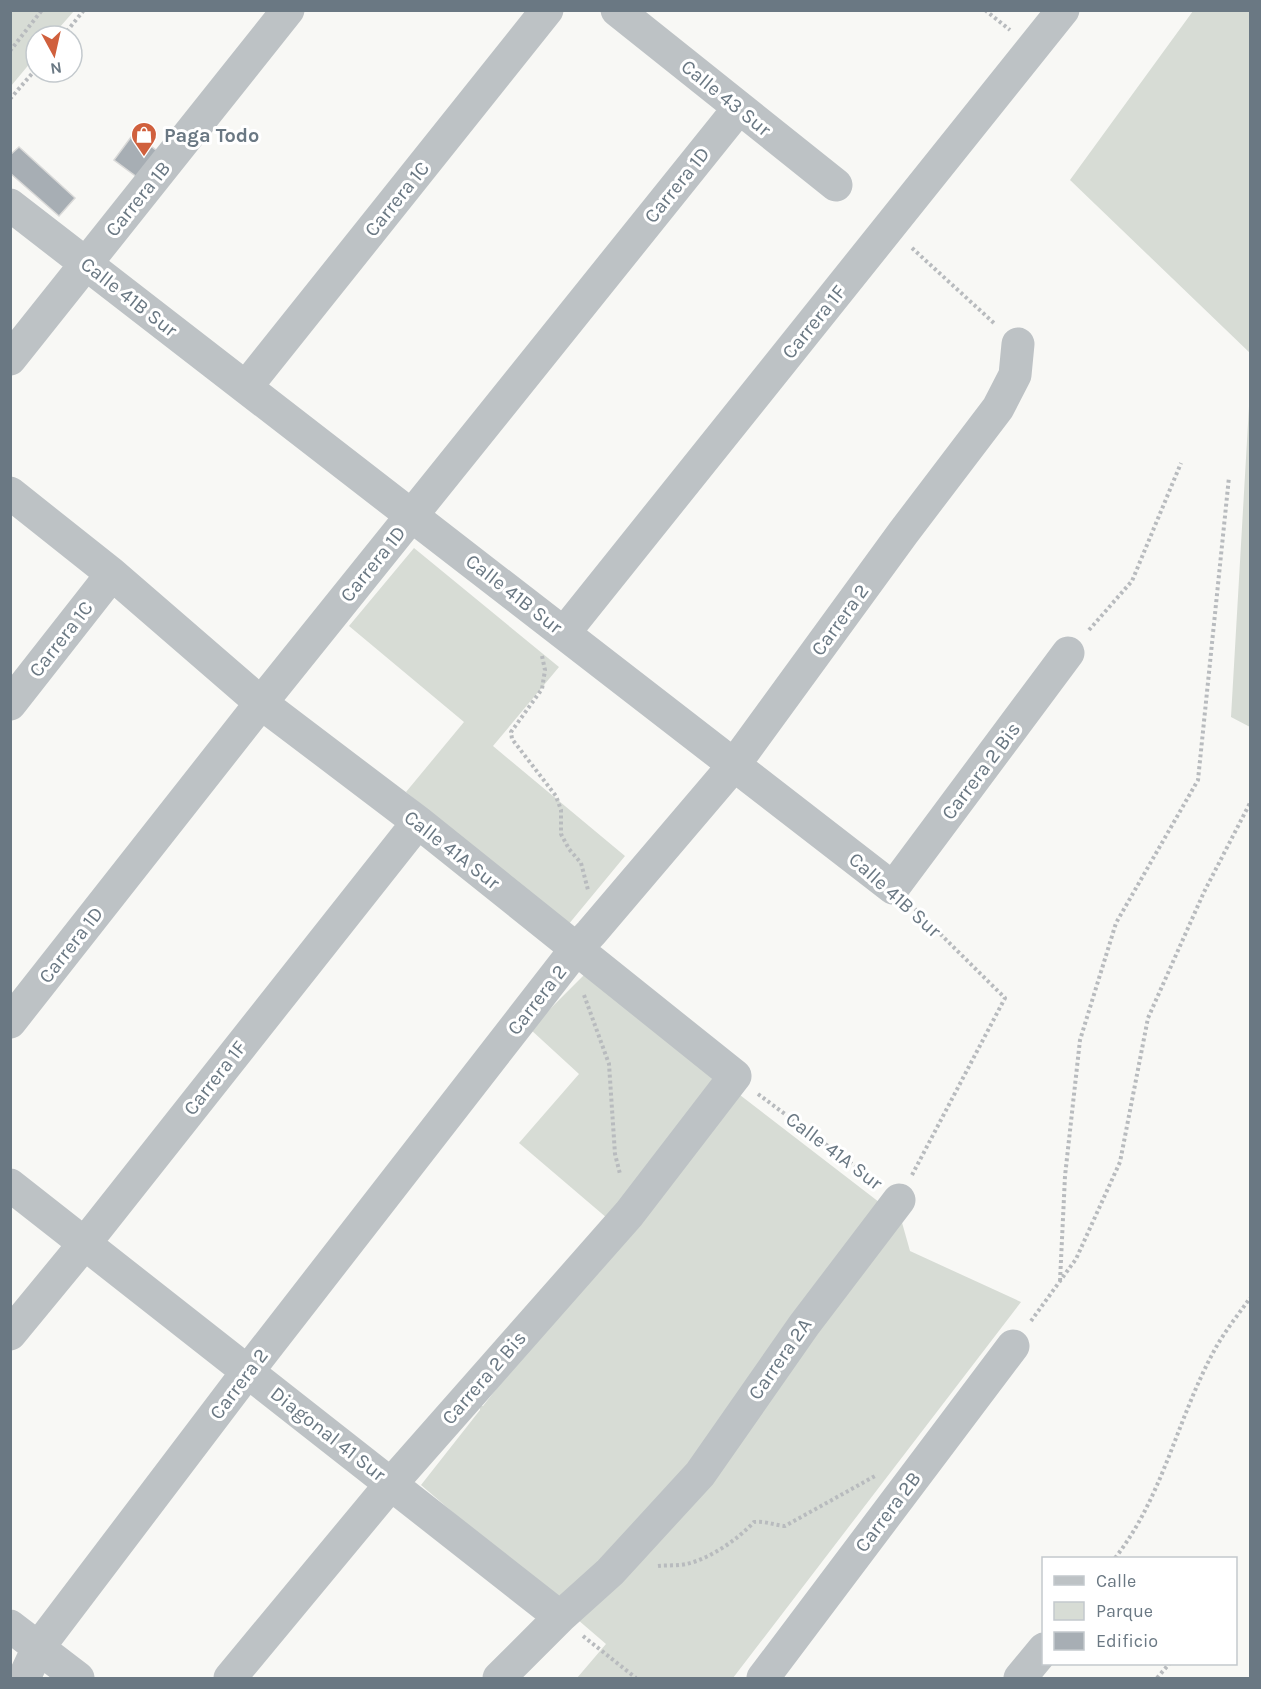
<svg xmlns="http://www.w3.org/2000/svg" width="1261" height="1689" viewBox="0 0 1261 1689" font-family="Karla,sans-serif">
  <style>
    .green { fill: #d7dcd5 }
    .building { fill: #a7aeb4; stroke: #d9d9d8; stroke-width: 1.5 }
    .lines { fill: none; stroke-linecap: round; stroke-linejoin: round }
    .path { stroke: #b8bbbe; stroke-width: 4; stroke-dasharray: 3 3; stroke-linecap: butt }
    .street { stroke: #bdc2c5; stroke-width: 33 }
    .labels { text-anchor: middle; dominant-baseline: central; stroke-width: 6; stroke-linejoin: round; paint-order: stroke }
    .street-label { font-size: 20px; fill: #6a7883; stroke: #fff }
    .poi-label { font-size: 20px; font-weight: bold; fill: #6a7883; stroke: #fff; text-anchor: start }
  </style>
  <rect width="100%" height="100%" fill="#f8f8f5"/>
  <path class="green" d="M11,10l63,1 -22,25h-16v20l-25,30z
    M1193,11h57v342l-180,-173z
    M1250,389v338l-19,-10z
    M414,548l145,119 -66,79 132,110 -57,69 -162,-133 58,-70 -115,-96z
    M584,975l317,244 9,32 111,51 -288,376h-156l29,-34 -185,-159 59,-75v-4h3l138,-176 -102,-87 60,-69 -49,-45z"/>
  <path class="building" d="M134,133l27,21 -20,26 -27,-20z
    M19,147l56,51 -16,18 -49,-43v-18z"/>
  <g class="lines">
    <path class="path" d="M985,10l25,20
      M63,36l21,-26
      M10,51l32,-41
      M10,99l26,-30
      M912,248l83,76
      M1089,630l43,-49 49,-118
      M542,656l3,14 -3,19 -31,43 1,7 44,57 5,14v24l8,15 12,14 7,27
      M584,995l25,69 6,90 5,20
      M758,1094l117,87
      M912,1175l93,-177 -90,-89
      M1060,1281l5,-105 15,-136 36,-117 82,-143 31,-303
      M1031,1321l45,-62 44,-97 28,-144 56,-126 46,-89
      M1115,1558c48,-61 62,-139 99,-207 10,-19 24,-36 36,-53
      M658,1566c9,-1 19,0 28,-2 24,-5 52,-25 68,-42 12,-1 20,3 31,4l90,-50
      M583,1636l53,42
      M1157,1678l12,-14"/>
    <path class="street" d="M617,10l219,175
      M10,205l883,683 175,-235
      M10,359l278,-349
      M246,387l301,-377
      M10,493l102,81 149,129 157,119 317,254 -106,138 -238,270 -161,194
      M564,633l499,-623
      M10,704l102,-130
      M10,1022l251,-319 478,-595
      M10,1185l550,432
      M10,1334l75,-91 333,-421
      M10,1626l68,52
      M24,1678l14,-30 210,-277 328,-422 15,-16 143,-168 169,-232 95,-125 17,-33 3,-31
      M499,1678l61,-61 50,-45 90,-98 104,-149 95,-125
      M763,1678l250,-332
      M1020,1678l24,-29"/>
  </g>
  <defs>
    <symbol id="shop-pin" viewBox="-11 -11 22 30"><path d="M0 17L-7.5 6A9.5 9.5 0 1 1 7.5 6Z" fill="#d0603d" stroke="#fff"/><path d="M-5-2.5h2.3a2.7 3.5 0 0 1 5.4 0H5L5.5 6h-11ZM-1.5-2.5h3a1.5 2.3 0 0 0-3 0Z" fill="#fff"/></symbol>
  </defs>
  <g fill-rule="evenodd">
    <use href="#shop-pin" x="129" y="120" width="30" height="40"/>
  </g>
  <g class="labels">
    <g class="street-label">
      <text transform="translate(726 98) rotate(39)">Calle 43 Sur</text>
      <text transform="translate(677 185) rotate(-51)">Carrera 1D</text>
      <text transform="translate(138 199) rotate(-51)">Carrera 1B</text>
      <text transform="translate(397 199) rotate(-51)">Carrera 1C</text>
      <text transform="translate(129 297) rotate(38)">Calle 41B Sur</text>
      <text transform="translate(814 322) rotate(-51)">Carrera 1F</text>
      <text transform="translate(373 564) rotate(-51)">Carrera 1D</text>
      <text transform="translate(514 594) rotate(38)">Calle 41B Sur</text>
      <text transform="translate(840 620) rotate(-54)">Carrera 2</text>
      <text transform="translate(61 639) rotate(-52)">Carrera 1C</text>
      <text transform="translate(981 771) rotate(-53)">Carrera 2 Bis</text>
      <text transform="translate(452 850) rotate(38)">Calle 41A Sur</text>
      <text transform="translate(895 895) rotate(42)">Calle 41B Sur</text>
      <text transform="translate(71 945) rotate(-52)">Carrera 1D</text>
      <text transform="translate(537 1000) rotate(-52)">Carrera 2</text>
      <text transform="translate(215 1078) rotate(-52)">Carrera 1F</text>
      <text transform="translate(834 1151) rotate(37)">Calle 41A Sur</text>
      <text transform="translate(780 1359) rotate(-55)">Carrera 2A</text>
      <text transform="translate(484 1378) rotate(-49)">Carrera 2 Bis</text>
      <text transform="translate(239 1384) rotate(-53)">Carrera 2</text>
      <text transform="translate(328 1434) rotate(38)">Diagonal 41 Sur</text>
      <text transform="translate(888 1512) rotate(-53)">Carrera 2B</text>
    </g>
    <g class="poi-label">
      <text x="164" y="135">Paga Todo</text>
    </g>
  </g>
  <rect width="1261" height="1689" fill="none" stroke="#6a7883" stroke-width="24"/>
  <rect x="1042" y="1557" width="195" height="108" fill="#ffffff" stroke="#c3c9cd" stroke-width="1.5"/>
  <rect x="1054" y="1576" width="30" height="9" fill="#bdc2c5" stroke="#c3c9cd" stroke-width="1.5"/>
  <text x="1096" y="1587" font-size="18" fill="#6a7883">Calle</text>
  <rect x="1054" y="1602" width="30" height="18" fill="#d7dcd5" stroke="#c3c9cd" stroke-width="1.5"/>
  <text x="1096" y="1617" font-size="18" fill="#6a7883">Parque</text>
  <rect x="1054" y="1632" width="30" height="18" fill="#a7aeb4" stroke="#c3c9cd" stroke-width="1.5"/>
  <text x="1096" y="1647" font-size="18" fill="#6a7883">Edificio</text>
  <g transform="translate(54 54) rotate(172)"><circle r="28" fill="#ffffff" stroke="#c3c9cd" stroke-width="1.5"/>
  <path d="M0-4.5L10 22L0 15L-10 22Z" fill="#d0603d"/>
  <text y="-9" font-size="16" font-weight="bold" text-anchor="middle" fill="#6a7883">N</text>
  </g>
</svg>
